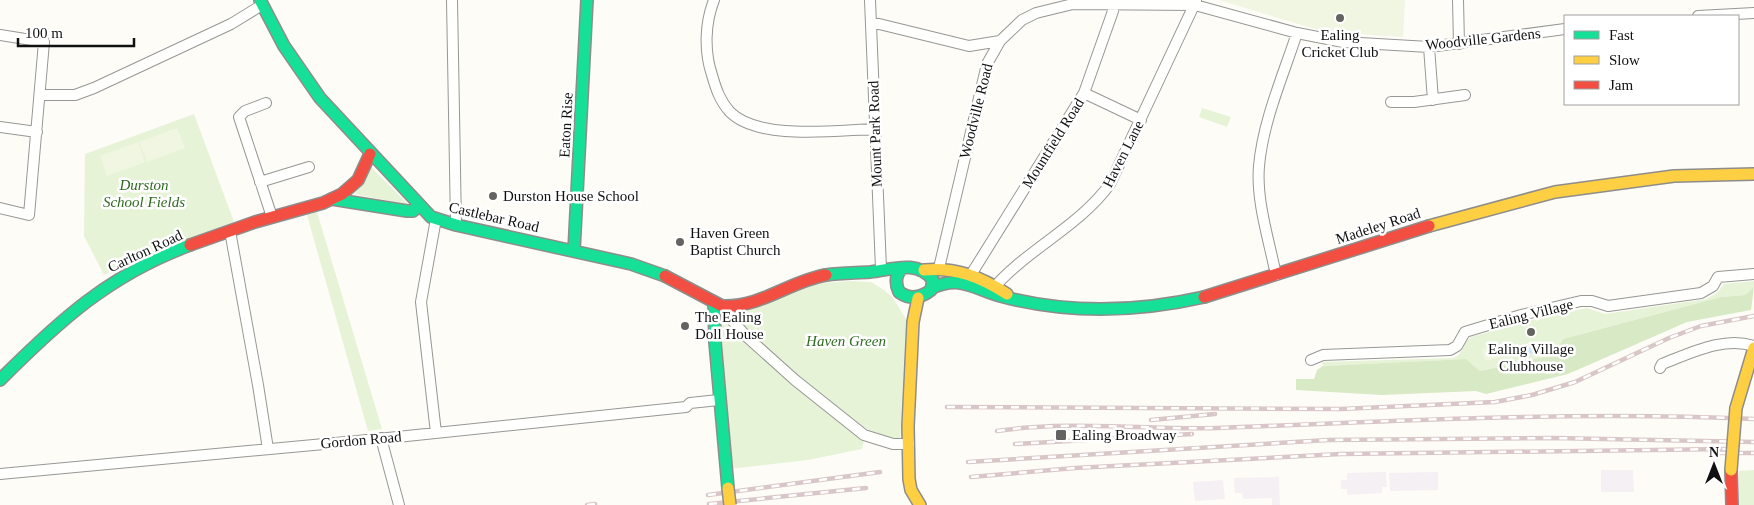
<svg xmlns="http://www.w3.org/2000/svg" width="1754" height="505" viewBox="0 0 1754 505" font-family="Georgia,serif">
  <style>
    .industrial { fill: #f5f0f3 }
    .green { fill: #e7f3d7 }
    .forest { fill: #d8eac5 }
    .pitch { fill: #f0f6e1 }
    .water { fill: #cde8f7 }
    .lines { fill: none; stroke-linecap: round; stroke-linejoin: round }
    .street-casing { stroke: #979795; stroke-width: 12 }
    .fast-casing { stroke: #8e8d8b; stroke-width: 14 }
    .slow-casing { stroke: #8e8d8b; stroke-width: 14 }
    .jam-casing { stroke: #8e8d8b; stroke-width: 14 }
    .street { stroke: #fffffe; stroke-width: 10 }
    .fast { stroke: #16e098; stroke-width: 11 }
    .slow { stroke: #ffcf43; stroke-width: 11 }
    .jam { stroke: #f24e42; stroke-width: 11 }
    .rail-casing { stroke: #d9c6c7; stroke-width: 4.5 }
    .rail { stroke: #fff; stroke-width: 2.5; stroke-dasharray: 8; stroke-linecap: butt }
    .slow-bridge-casing { stroke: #8e8d8b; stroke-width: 14; stroke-linecap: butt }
    .slow-bridge { stroke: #ffcf43; stroke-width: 11 }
    .poi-dot { fill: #646362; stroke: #fff; stroke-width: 2 }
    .labels { text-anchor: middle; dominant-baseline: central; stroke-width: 5; stroke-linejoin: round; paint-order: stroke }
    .poi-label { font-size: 15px; fill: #111; stroke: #fff; text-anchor: start }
    .street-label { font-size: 15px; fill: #111; stroke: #fff }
    .park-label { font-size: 15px; font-style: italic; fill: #2f6b1f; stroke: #fff }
  </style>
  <rect width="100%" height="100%" fill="#fdfcf7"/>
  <path class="industrial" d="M1601,470h32l1,22h-33z
    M1386,472l1,15h-5v6l-35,2v-6h-6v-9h6v-7z
    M1438,472v18l-48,1 -1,-18z
    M1279,477l1,28h-8v-7l-29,1 -1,-6h-7l-1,-15z
    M1223,480l2,19 -30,2 -2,-19z"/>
  <path class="green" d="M1202,108l29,9 -4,10 -28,-10z
    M194,114l40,108 -101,38 -29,15 -20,-39 1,-82z
    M371,167l38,38 -54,-11z
    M317,212l65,217 -14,2 -61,-216z
    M851,281l20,1 13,8 9,8 13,21 -6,120c-48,-1 -131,-86 -163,-120l6,-7 77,-29z
    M1754,281v6l-9,8 -24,2 -158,42 -10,16 -73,16 -14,-12 -143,7 -1,-4 131,-4c11,-4 9,-14 18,-21l69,-19 47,-10 18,6 102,-15 11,-7 6,-8z
    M723,320l141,120 -2,9 -54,11 -79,9 -9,-148z
    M1754,470v35h-15v-34z"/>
  <path class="forest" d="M1754,287l-3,23 -64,12 -119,52 -82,20 -10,-3 -94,4 -86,-5v-11h18l3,-9 6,-4 143,-7 14,12 73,-16 10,-16 158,-42 24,-2z"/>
  <path class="pitch" d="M1219,0h186l-2,37 -78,-5z
    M177,128l8,20 -38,14 -8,-20z
    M138,142l7,20 -38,14 -7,-20z
    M1509,342l3,12 -27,7 -3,-12z"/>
  <path class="water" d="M1544,342l3,8 -21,5 -2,-8z"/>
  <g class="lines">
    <defs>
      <path id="street" d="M452,0l4,225
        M714,0c-9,23 -10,51 -2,75 4,14 8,26 18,37 29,29 107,18 145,17
        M870,0l11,269
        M1458,0l1,44
        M1698,16l56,-3
        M871,22l98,24 31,-5
        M0,35l44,7 -15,173 -29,-7
        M1429,47l4,53
        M1084,93l57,27
        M40,95h35l19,-7 137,-64 31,-19
        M1391,102h23l51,-7
        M266,103l-21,8 -6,6 33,100
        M0,127l37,5
        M260,182l49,-15
        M230,231l28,154 10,64
        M939,268l48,-204 13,-23 22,-21 14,-7 37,-9 122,1 102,28 46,9 86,5 136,-18
        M972,273l112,-180 29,-82v-7
        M1276,275c-7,-35 -20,-74 -17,-109 4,-45 24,-90 38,-133
        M991,291c34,-41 88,-64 119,-107l86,-183
        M727,307l4,12 15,17 49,44 69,55 29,9h16
        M1311,360l12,-5 127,-5 7,-4 8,-14 56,-17 60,-14h11l16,5 93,-13 12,-7 5,-9 36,-3
        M1660,368l2,-4c29,-11 62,-28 92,-18
        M436,433l-15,-131 15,-83
        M381,438l18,67
        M0,474l378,-35 308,-32 4,-4 29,-3"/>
      <path id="fast" d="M260,0l24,46 36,52 111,119 25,8 175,39 34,12
        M332,199l75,12h6l6,-6
        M574,251l13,-251
        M826,275c15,-2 29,-2 44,-3 21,-2 47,-13 63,8l-2,10c-10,8 -21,10 -32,2 -4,-9 -4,-18 4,-24
        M932,288c30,-14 43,2 72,9 66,17 134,15 200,0
        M714,302l1,40 13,146
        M0,380c60,-60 109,-105 190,-135"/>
      <path id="slow" d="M1429,226l126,-34 119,-16 80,-2
        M924,270c32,-3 57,7 83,24
        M918,298l-5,24 -5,104 1,53 2,11 9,15
        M1736,408l18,-60"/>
      <path id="jam" d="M190,245l65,-23 68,-19 19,-9 16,-14 12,-26
        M665,276l57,30c38,2 68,-25 104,-31
        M1204,297l225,-71
        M1731,470l1,35"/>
    </defs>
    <use href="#street" class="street-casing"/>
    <use href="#fast" class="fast-casing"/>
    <use href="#slow" class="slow-casing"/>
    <use href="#jam" class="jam-casing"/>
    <use href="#street" class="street"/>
    <use href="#fast" class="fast"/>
    <use href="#slow" class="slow"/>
    <use href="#jam" class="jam"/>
    <defs>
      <path id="rail" d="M947,407l394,2 154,-7 37,-7 43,-13 94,-44 32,-12 53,-10
        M1151,420l64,-6
        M997,431c73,-11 147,-1 221,-3 178,-7 357,-17 536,-9
        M1015,444l177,-10
        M1719,453h35
        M968,462l360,-22 225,-2 201,4
        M971,477l104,-9 266,-14 386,-5
        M708,495l172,-23
        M709,504l157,-16
        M587,505l8,-1"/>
    </defs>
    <use href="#rail" class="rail-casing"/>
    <use href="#rail" class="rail"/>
    <defs>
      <path id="slow-bridge" d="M1731,470l5,-62
        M728,488l2,17"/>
    </defs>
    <use href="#slow-bridge" class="slow-bridge-casing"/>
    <use href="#slow-bridge" class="slow-bridge"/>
  </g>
  <g class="poi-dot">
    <circle cx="1340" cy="18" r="5"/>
    <circle cx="493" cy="196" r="5"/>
    <circle cx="680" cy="242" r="5"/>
    <circle cx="685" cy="326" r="5"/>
    <circle cx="1531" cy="332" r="5"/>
    <rect x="1055" y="429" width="12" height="12" rx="2.5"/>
  </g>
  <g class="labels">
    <g class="poi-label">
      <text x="1340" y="35" text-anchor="middle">Ealing<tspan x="1340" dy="17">Cricket Club</tspan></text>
      <text x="503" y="196">Durston House School</text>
      <text x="690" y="233">Haven Green<tspan x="690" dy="17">Baptist Church</tspan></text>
      <text x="695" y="317">The Ealing<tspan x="695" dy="17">Doll House</tspan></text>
      <text x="1531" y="349" text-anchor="middle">Ealing Village<tspan x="1531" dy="17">Clubhouse</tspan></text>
      <text x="1072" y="435">Ealing Broadway</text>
    </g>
    <g class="street-label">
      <text transform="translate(1483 39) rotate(-6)">Woodville Gardens</text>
      <text transform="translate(976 111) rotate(-76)">Woodville Road</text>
      <text transform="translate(566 125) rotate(-87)">Eaton Rise</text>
      <text transform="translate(875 134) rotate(-92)">Mount Park Road</text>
      <text transform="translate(1053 143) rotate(-58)">Mountfield Road</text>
      <text transform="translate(1123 154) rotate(-63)">Haven Lane</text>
      <text transform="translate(494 217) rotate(13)">Castlebar Road</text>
      <text transform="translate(1378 226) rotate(-18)">Madeley Road</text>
      <text transform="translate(145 251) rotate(-25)">Carlton Road</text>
      <text transform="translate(1531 314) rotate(-14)">Ealing Village</text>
      <text transform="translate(361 440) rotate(-5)">Gordon Road</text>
    </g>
    <g class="park-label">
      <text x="144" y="185">Durston<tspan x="144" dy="17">School Fields</tspan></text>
      <text x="846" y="341">Haven Green</text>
    </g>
  </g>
  <rect x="1564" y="15" width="175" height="90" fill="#ffffff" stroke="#a0a0a0"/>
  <rect x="1574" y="31" width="25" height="8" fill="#16e098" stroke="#a0a0a0"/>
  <text x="1609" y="40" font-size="15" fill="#111111">Fast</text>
  <rect x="1574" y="56" width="25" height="8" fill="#ffcf43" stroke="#a0a0a0"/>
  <text x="1609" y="65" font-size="15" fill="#111111">Slow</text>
  <rect x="1574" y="81" width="25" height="8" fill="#f24e42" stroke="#a0a0a0"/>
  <text x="1609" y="90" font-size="15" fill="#111111">Jam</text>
  <g transform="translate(1714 465)" stroke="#ffffff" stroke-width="4" paint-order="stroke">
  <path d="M0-4L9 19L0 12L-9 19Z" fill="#111111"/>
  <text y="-8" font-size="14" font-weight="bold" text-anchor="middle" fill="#111111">N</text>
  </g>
  <path d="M18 38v8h116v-8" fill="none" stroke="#111111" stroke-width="2.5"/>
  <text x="25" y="38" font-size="15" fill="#111111" stroke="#ffffff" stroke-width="4" paint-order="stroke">100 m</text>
</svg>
